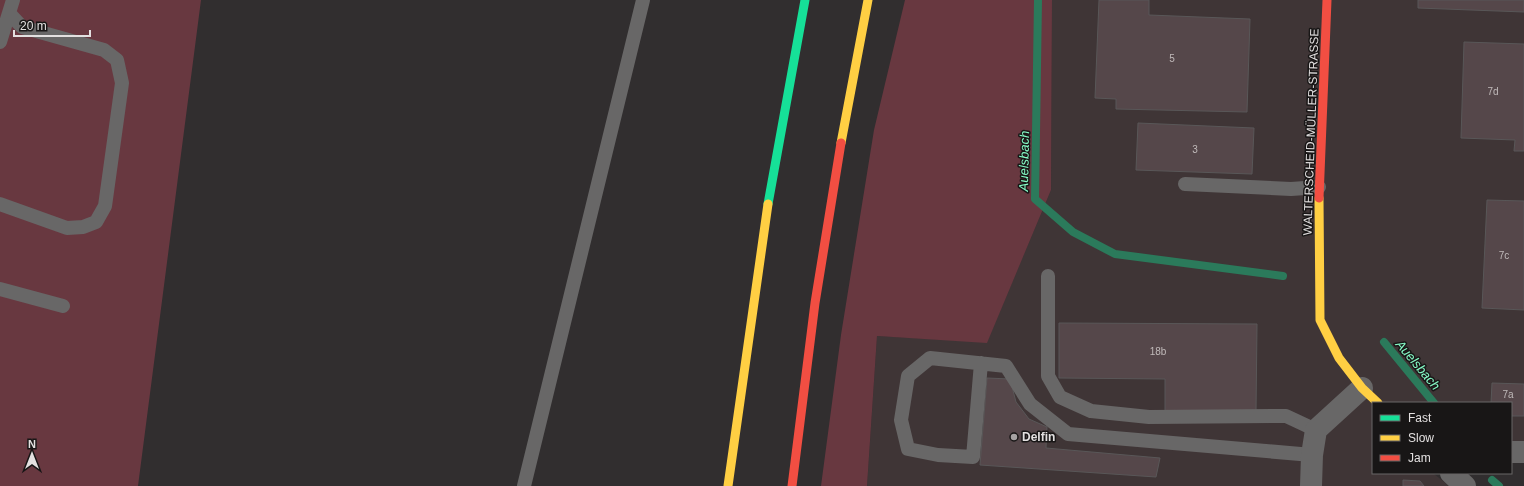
<svg xmlns="http://www.w3.org/2000/svg" width="1524" height="486" viewBox="0 0 1524 486" font-family="Arial,sans-serif">
  <style>
    .built { fill: #3f3536 }
    .green { fill: #683840 }
    .lines { fill: none; stroke-linecap: round; stroke-linejoin: round }
    .stream { stroke: #2b7a5b; stroke-width: 8 }
    .building { fill: #55474a; stroke: #595758 }
    .lane { stroke: #686767; stroke-width: 14 }
    .street { stroke: #686767; stroke-width: 22 }
    .fast { stroke: #16e098; stroke-width: 9 }
    .slow { stroke: #ffcf43; stroke-width: 9 }
    .jam { stroke: #f24e42; stroke-width: 9 }
    .poi-dot { fill: #a5a2a2; stroke: #181616; stroke-width: 1.5 }
    .labels { text-anchor: middle; dominant-baseline: central; stroke-width: 3; stroke-linejoin: round; paint-order: stroke }
    .number-label { font-size: 10px; fill: #c0baba }
    .street-label { font-size: 12px; fill: #e3e0e0; stroke: #181616 }
    .poi-label { font-size: 12px; font-weight: bold; fill: #e3e0e0; stroke: #181616; text-anchor: start }
    .water-label { font-size: 13px; font-style: italic; fill: #87fcc8; stroke: #181616 }
  </style>
  <rect width="100%" height="100%" fill="#312e2f"/>
  <path class="built" d="M1052,0h472v444l-13,-1v-40h-138v70h60l16,13h-582l10,-150 110,6 64,-152z"/>
  <path class="green" d="M0,0h201l-63,486h-138z
    M905,0h147l-1,190 -64,153 -110,-7 -10,150h-46l20,-151 33,-205z"/>
  <g class="lines">
    <path class="stream" d="M1038,0l-3,199 38,33 42,22 168,22
      M1384,342l50,61
      M1492,480l7,6"/>
  </g>
  <path class="building" d="M1099,0h50v15l101,4 -3,93 -131,-3v-10l-21,-1z
    M1418,0h106v12l-106,-4z
    M1464,42l60,2v107h-10l1,-11 -54,-2z
    M1138,123l116,5 -2,46 -116,-4z
    M1487,200l37,1v109l-42,-2z
    M1059,323l198,1 -1,88 -91,-1v-32l-106,-1z
    M987,378l23,1 6,23 13,17 18,8 -1,21 114,10 -4,19 -176,-12z
    M1492,383l32,1v32h-13v-13h-20z
    M1403,480l17,1 4,5h-21z"/>
  <g class="lines">
    <path class="lane" d="M0,42l13,-42
      M1185,184l106,5 28,-2
      M0,204l67,24 16,-1 13,-5 9,-16 17,-123 -5,-23 -13,-10 -82,-23 -13,-14
      M1048,276v100l12,21 31,14 58,6 137,-1 30,14
      M0,289l63,17
      M981,363l-8,94 -35,-2 -30,-6 -7,-29 7,-44 22,-18 76,8 24,38 38,30 244,21
      M524,486l119,-486"/>
    <path class="street" d="M1511,452h13
      M1451,473l14,13
      M1311,486l1,-31 4,-25 46,-42"/>
    <path class="fast" d="M768,204l37,-204"/>
    <path class="slow" d="M841,143l27,-143
      M1319,198l1,122 19,38 23,30 16,15
      M728,486l40,-282"/>
    <path class="jam" d="M1319,198l8,-198
      M792,486l23,-183 26,-160"/>
  </g>
  <circle class="poi-dot" cx="1014" cy="437" r="4"/>
  <g class="labels">
    <g class="number-label">
      <text x="1172" y="58">5</text>
      <text x="1493" y="91">7d</text>
      <text x="1195" y="149">3</text>
      <text x="1504" y="255">7c</text>
      <text x="1158" y="351">18b</text>
      <text x="1508" y="394">7a</text>
    </g>
    <g class="street-label">
      <text transform="translate(1311 132) rotate(-88)">WALTERSCHEID-MÜLLER-STRASSE</text>
    </g>
    <g class="poi-label">
      <text x="1022" y="437">Delfin</text>
    </g>
    <g class="water-label">
      <text transform="translate(1024 161) rotate(-89)">Auelsbach</text>
      <text transform="translate(1418 365) rotate(50)">Auelsbach</text>
    </g>
  </g>
  <rect x="1372" y="402" width="140" height="72" fill="#181616" stroke="#696767"/>
  <rect x="1380" y="415" width="20" height="6" fill="#16e098" stroke="#696767"/>
  <text x="1408" y="422" font-size="12" fill="#e3e0e0">Fast</text>
  <rect x="1380" y="435" width="20" height="6" fill="#ffcf43" stroke="#696767"/>
  <text x="1408" y="442" font-size="12" fill="#e3e0e0">Slow</text>
  <rect x="1380" y="455" width="20" height="6" fill="#f24e42" stroke="#696767"/>
  <text x="1408" y="462" font-size="12" fill="#e3e0e0">Jam</text>
  <g transform="translate(32 454)" stroke="#181616" stroke-width="3" paint-order="stroke">
  <path d="M0-3L7 15L0 10L-7 15Z" fill="#e3e0e0"/>
  <text y="-6" font-size="11" font-weight="bold" text-anchor="middle" fill="#e3e0e0">N</text>
  </g>
  <path d="M14 30v6h76v-6" fill="none" stroke="#e3e0e0" stroke-width="2"/>
  <text x="20" y="30" font-size="12" fill="#e3e0e0" stroke="#181616" stroke-width="3" paint-order="stroke">20 m</text>
</svg>
